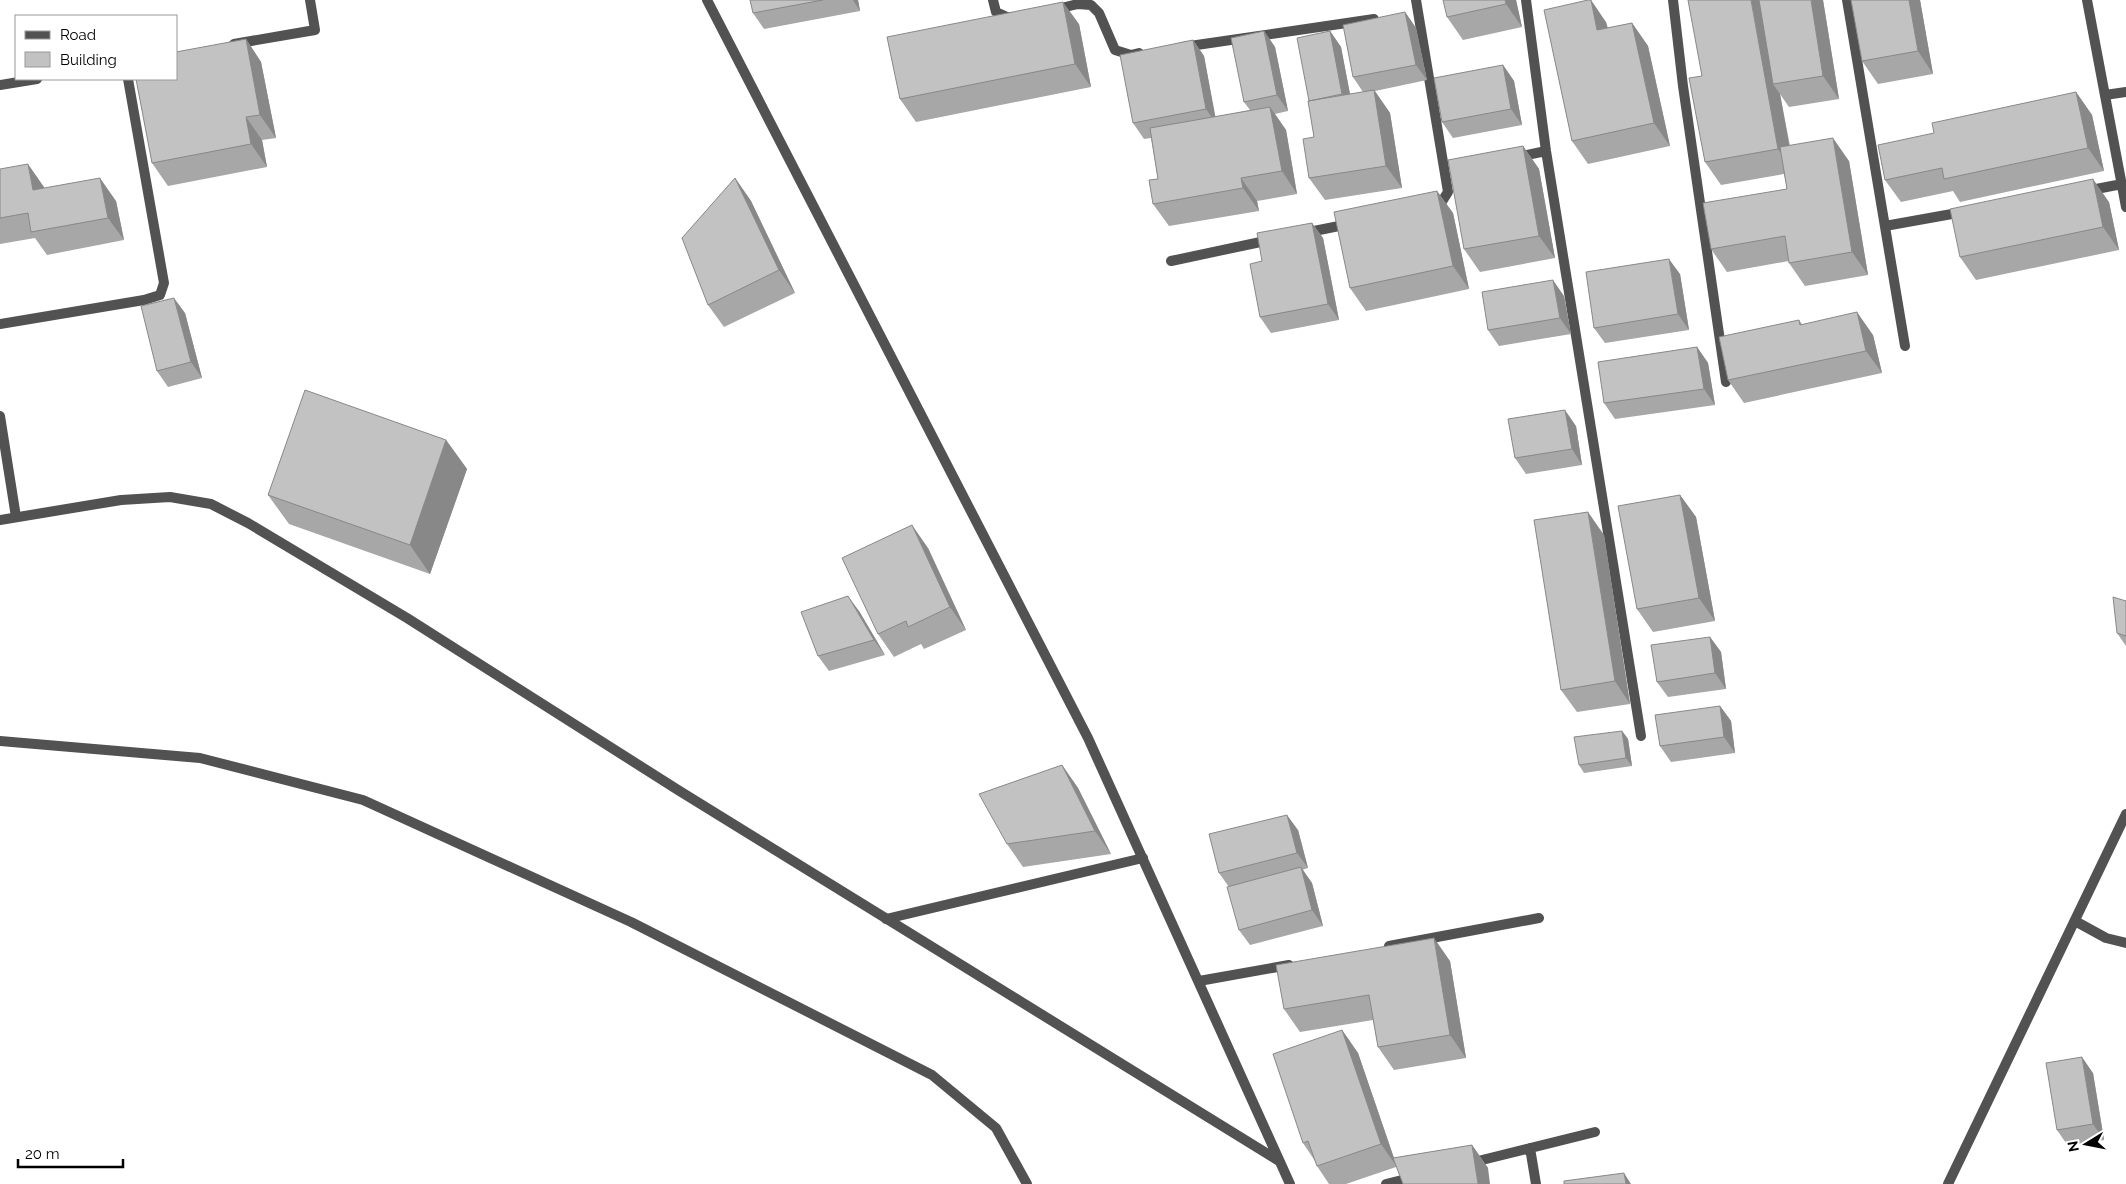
<svg xmlns="http://www.w3.org/2000/svg" width="2126" height="1184" viewBox="0 0 2126 1184" font-family="Raleway,sans-serif">
  <style>
    .lines { fill: none; stroke-linecap: round; stroke-linejoin: round }
    .service { stroke: #525252; stroke-width: 10 }
    .minor { stroke: #525252; stroke-width: 10 }
    .tertiary { stroke: #525252; stroke-width: 10 }
    .wall { fill: #a7a7a7 }
    .shaded-wall { fill: #888 }
    .building { fill: #c2c2c2; stroke: #888 }
  </style>
  <rect width="100%" height="100%" fill="#fff"/>
  <g class="lines">
    <path class="service" d="M0,741l200,17 163,42 268,122 301,153 64,53 31,56
      M2075,921l31,17 20,5"/>
    <path class="minor" d="M993,0l3,12 11,5h5
      M1416,0l32,192 -9,14 -5,1
      M1526,0l20,151 95,585
      M1673,0l10,86 43,296
      M1847,0l58,346
      M2087,0l39,207
      M1053,10l25,-6 13,1 8,8 16,37 16,5 8,-2
      M234,44l81,-14 -5,-30
      M1183,47l191,-28
      M0,85l37,-6
      M2105,95l21,-3
      M1517,157l29,-6
      M2086,191l36,-7
      M1885,226l78,-14
      M1304,233l45,-9
      M1171,261l99,-21
      M0,324l144,-24 16,-5 4,-12 -36,-204
      M0,416l16,101
      M886,919l257,-61
      M1389,946l150,-28
      M1199,981l90,-16
      M1530,1148l6,36
      M1470,1163l125,-31
      M1386,1184l28,-7
      M1948,1184l178,-370"/>
    <path class="tertiary" d="M707,0l381,738 202,446
      M0,520l121,-20 49,-3 41,7 37,19 159,95 271,172 601,371"/>
  </g>
  <path class="wall" d="M750,0h108l2,11 -96,18 -11,-16z
    M1516,0l6,27 -59,13 -16,-23z
    M1823,0l16,99 -50,8 -9,-13 10,52 59,15 19,114 -63,11 -16,-23v-2l-62,11 -16,-23 76,-60 -3,-15 -63,11 -16,-23 -3,-86z
    M1851,0h69l13,74 -55,10 -16,-23z
    M1405,12l11,16 11,52 -52,11 15,22 12,75 -77,12 -16,-22 5,-41 -5,-36 21,-70 11,16 9,47 13,-2 -10,-15z
    M1606,22l2,6 24,-5 16,23 22,100 -82,18 -16,-23z
    M1079,24l12,63 -175,35 -16,-23z
    M1264,31l11,16 13,64 -13,3 11,16 11,64 -40,7 2,10 -90,15 -16,-22 5,-25 -7,-41 -7,1 -11,-16 60,-83 11,16 11,61 35,-7 -6,-8z
    M246,39l15,23 15,76 -14,2 5,27 -99,19 -16,-23z
    M1503,65l11,16 8,44 -69,13 -11,-16z
    M2076,92l16,23 12,56 -144,31 -7,-11 -52,11 -16,-22 49,-47z
    M1523,146l16,23 16,89 -75,14 -16,-23z
    M0,169l44,18v1l72,13 8,39 -77,15 -12,-17 -35,6z
    M735,178l16,23 44,92 -71,34 -16,-22z
    M1437,191l16,22 16,76 -103,22 -16,-23z
    M2109,202l10,48 -143,30 -16,-23z
    M1312,223l11,15 16,82 -68,13 -11,-16 2,-56z
    M1680,274l9,56 -84,13 -11,-15z
    M1564,296l7,38 -72,12 -11,-16z
    M185,313l17,65 -34,9 -11,-16z
    M1799,320l3,4 71,11 9,38 -138,30 -16,-23z
    M1697,347l11,16 7,42 -100,14 -11,-16z
    M1576,426l6,39 -56,9 -11,-16z
    M446,440l21,29 -37,105 -141,-50 -21,-29z
    M1680,495l16,22 19,104 -62,11 -16,-23z
    M1604,535l26,169 -53,8 -16,-22z
    M928,548l38,82 -42,19 -3,-5 -27,13 -16,-23z
    M2126,601v45l-9,-13z
    M859,611l26,44 -56,16 -11,-15z
    M1710,637l11,15 5,37 -58,8 -11,-15z
    M1720,706l11,15 4,32 -64,9 -11,-16z
    M1622,731l6,8 4,27 -48,7 -5,-8z
    M1062,765l16,23 33,66 -88,13 -16,-23z
    M1298,830l10,38 -6,2 10,13 11,43 -73,19 -11,-15 -10,-43 -10,-14z
    M1450,961l16,97 -72,12 -16,-23 -5,-27 -73,12 -16,-23z
    M1342,1030l16,23 36,105 78,-13 16,23 -92,-1 -50,17h-17l-12,-18 -2,-5 -12,-18z
    M2093,1073l11,67 -36,6 -11,-16z"/>
  <path class="shaded-wall" d="M853,0h5l2,11z
    M1505,0h11l6,27 -16,-23z
    M1591,0l15,22 7,31 -16,-23z
    M1751,0h9l13,84 7,10 14,78 -16,-23z
    M1811,0h12l16,99 -16,-23z
    M1909,0h11l13,74 -15,-23z
    M1063,2l16,22 12,63 -16,-23z
    M1405,12l11,16 11,52 -11,-15z
    M1632,23l16,23 22,100 -16,-23z
    M1264,31l11,16 13,64 -11,-16z
    M1330,31l11,16 12,63 -11,-16z
    M246,39l15,23 15,76 -16,-23z
    M1193,40l11,16 13,69 -11,-16z
    M1503,65l11,16 8,44 -11,-16z
    M1374,90l16,23 12,75 -16,-22z
    M2076,92l16,23 12,56 -16,-23z
    M1270,107l16,23 11,64 -15,-23z
    M246,117l16,23 5,27 -16,-23z
    M1833,138l16,23 19,114 -16,-23z
    M1523,146l16,23 16,89 -16,-22z
    M28,164l16,23 5,26 -16,-23z
    M100,178l16,23 8,39 -16,-22z
    M735,178l16,23 44,92 -16,-23z
    M1241,178l16,23 2,10 -16,-23z
    M2093,179l16,23 10,48 -16,-23z
    M1437,191l16,22 16,76 -16,-23z
    M1312,223l11,15 16,82 -11,-16z
    M1669,259l11,15 9,56 -11,-16z
    M1553,280l11,16 7,38 -11,-16z
    M174,298l11,15 17,65 -11,-16z
    M1857,312l16,23 9,38 -16,-22z
    M1697,347l11,16 7,42 -11,-16z
    M1565,410l11,16 6,39 -10,-16z
    M446,440l21,29 -37,105 -20,-29z
    M1680,495l16,22 19,104 -16,-23z
    M1588,512l16,23 26,169 -15,-23z
    M912,525l16,23 38,82 -16,-23z
    M848,596l11,15 26,44 -11,-15z
    M1710,637l11,15 5,37 -11,-16z
    M1720,706l11,15 4,32 -11,-16z
    M1622,731l6,8 4,27 -6,-8z
    M1062,765l16,23 33,66 -16,-23z
    M1287,815l11,15 10,38 -11,-15z
    M1301,867l11,16 11,43 -11,-16z
    M1434,938l16,23 16,97 -16,-23z
    M1342,1030l16,23 39,114 -16,-23z
    M2082,1057l11,16 11,67 -11,-16z
    M1472,1145l16,23 2,16h-12z
    M1624,1173l7,11h-5z"/>
  <path class="building" d="M750,0h73l-70,13z
    M1443,0h62l1,4 -59,13z
    M1588,0h3l6,30 35,-7 22,100 -82,18 -28,-131z
    M1688,0h63l27,149 -73,13 -16,-84 13,-2z
    M1759,0h52l12,76 -50,8z
    M1851,0h58l9,51 -56,10z
    M1063,2l12,62 -175,35 -13,-62z
    M1405,12l11,53 -63,12 -10,-52z
    M1264,31l13,64 -33,7 -13,-64z
    M1330,31l12,63 -33,7 -12,-63z
    M246,39l14,76 -14,2 5,27 -99,19 -16,-84h40v-27z
    M1193,40l13,69 -73,14 -13,-68z
    M1503,65l8,44 -69,13 -8,-44z
    M1374,90l12,76 -77,12 -6,-39 11,-2 -6,-36z
    M2076,92l12,56 -144,31 -2,-11 -57,12 -7,-35 56,-12 -2,-10z
    M1270,107l12,64 -41,7 2,10 -90,16 -4,-24 9,-1 -8,-51z
    M1833,138l19,114 -63,11 -4,-27 -74,13 -8,-46 84,-14 -7,-42z
    M1523,146l16,90 -75,13 -16,-89z
    M28,164l5,26 67,-12 8,40 -77,14 -3,-19 -28,5v-49z
    M735,178l44,92 -71,35 -26,-67z
    M2093,179l10,48 -143,30 -10,-48z
    M1437,191l16,75 -103,22 -16,-76z
    M1312,223l16,81 -68,13 -10,-53 12,-3 -5,-28z
    M1669,259l9,55 -84,14 -8,-56z
    M1553,280l7,38 -72,12 -6,-38z
    M174,298l17,64 -34,9 -16,-65z
    M1857,312l9,39 -138,29 -9,-43 80,-17 1,5z
    M1697,347l7,42 -100,14 -6,-41z
    M305,390l141,50 -36,105 -142,-50z
    M1565,410l7,39 -57,9 -7,-39z
    M1680,495l19,103 -62,11 -19,-103z
    M1588,512l27,169 -54,9 -27,-170z
    M912,525l38,82 -42,20 -2,-6 -28,13 -36,-76z
    M848,596l26,44 -56,16 -17,-44z
    M2113,597l13,4v35l-9,-3z
    M1710,637l5,36 -58,9 -6,-37z
    M1720,706l4,31 -64,9 -5,-31z
    M1622,731l4,27 -47,7 -5,-28z
    M1062,765l33,66 -88,13 -28,-50z
    M1287,815l10,38 -78,20 -10,-39z
    M1301,867l11,43 -73,20 -12,-43z
    M1434,938l16,97 -72,12 -9,-52 -85,14 -8,-44z
    M1342,1030l39,114 -64,22 -9,-25 -5,2 -30,-89z
    M2082,1057l11,67 -36,6 -11,-67z
    M1472,1145l6,39h-75l-10,-26z
    M1624,1173l2,11h-62v-3z"/>
  <rect x="15" y="15" width="162" height="65" fill="#ffffff" stroke="#999999"/>
  <rect x="25" y="31" width="25" height="8" fill="#525252" stroke="#999999"/>
  <text x="60" y="40" font-size="15" fill="#000000">Road</text>
  <rect x="25" y="52" width="25" height="15" fill="#c2c2c2" stroke="#999999"/>
  <text x="60" y="65" font-size="15" fill="#000000">Building</text>
  <g transform="translate(2086 1144) rotate(260)" stroke="#ffffff" stroke-width="4" paint-order="stroke">
  <path d="M0-4L9 19L0 12L-9 19Z" fill="#000000"/>
  <text y="-8" font-size="14" font-weight="bold" text-anchor="middle" fill="#000000">N</text>
  </g>
  <path d="M18 1159v8h105v-8" fill="none" stroke="#000000" stroke-width="2.5"/>
  <text x="25" y="1159" font-size="15" fill="#000000" stroke="#ffffff" stroke-width="4" paint-order="stroke">20 m</text>
</svg>
